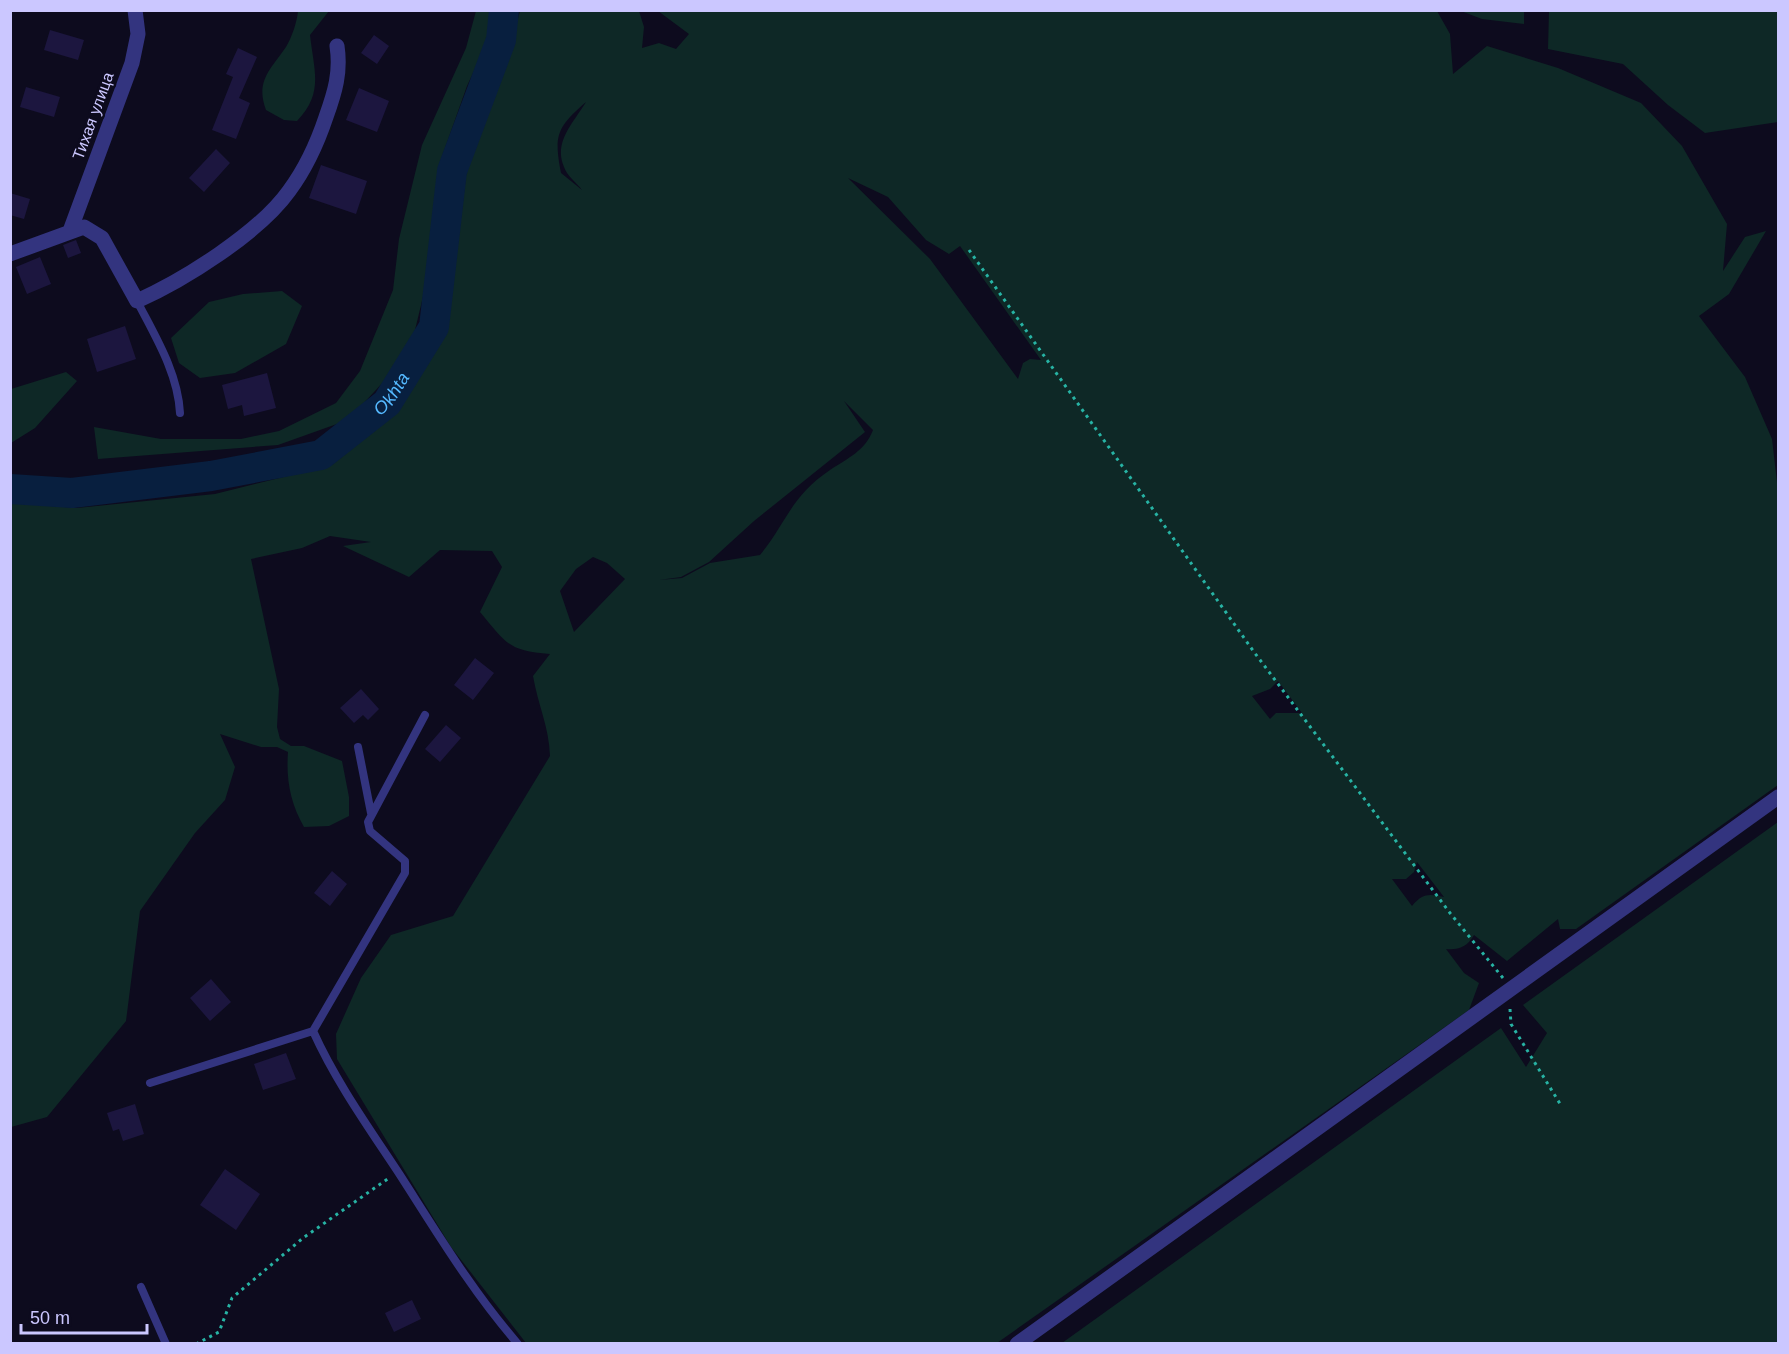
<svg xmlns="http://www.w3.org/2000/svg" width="1789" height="1354" viewBox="0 0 1789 1354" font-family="Helvetica,sans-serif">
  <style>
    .green { fill: #0e2826; fill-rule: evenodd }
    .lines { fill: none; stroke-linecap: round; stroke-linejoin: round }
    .river { stroke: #081f3f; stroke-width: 30 }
    .building { fill: #1c163f }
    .path { stroke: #27b3a4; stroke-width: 3; stroke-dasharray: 3 4.5; stroke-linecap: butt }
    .service { stroke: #33347f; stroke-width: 8 }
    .minor { stroke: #33347f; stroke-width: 15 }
    .tertiary { stroke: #33347f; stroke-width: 15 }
    .labels { text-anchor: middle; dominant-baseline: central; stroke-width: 5; stroke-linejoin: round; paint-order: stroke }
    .street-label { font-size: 16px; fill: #cbc7ff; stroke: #0d0b1e }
    .water-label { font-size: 18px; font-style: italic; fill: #55b9ff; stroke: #0d0b1e }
  </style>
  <rect width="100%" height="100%" fill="#0d0b1e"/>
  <path class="green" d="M298,11h31l-19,24c4,36 14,58 -13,86l-13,-1 -18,-10c-11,-29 5,-41 20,-63 6,-10 11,-25 12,-36z
    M476,11h17l1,17 -27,58 -28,79 -10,107 -14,58 -28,48 -39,42 -70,25 -180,14 -4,-32 67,12h80l38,-8 57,-28 24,-32 33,-81 6,-51 23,-94 44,-97z
    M520,11h119l5,16 -2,21 17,-5 17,6 13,-15 -31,-23h779l13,23 3,40 34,-28 71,22 83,35 41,43 45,78 -4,47 22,-34 21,-6 -37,63 -30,22 46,61 27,62 6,52v294l-202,144h-16l-2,-10 -51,42 -33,-26c-7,12 -15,15 -28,14l18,24 15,10 -10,27 -472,333h-471l-75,-96 -114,-188 -1,-25 25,-56 30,-43 62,-19 97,-160c-1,-29 -12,-51 -17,-80l17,-22c-42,-3 -44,-11 -70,-42l22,-45 -10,-16 -52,-1 -31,27 -66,-31 28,-4 -41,-6 -28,12 -51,11 28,130 -2,38 3,12 11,7h13l38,15 7,36v19l-20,10 -25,1c-14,-24 -18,-48 -16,-75l-11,-5h-16l-41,-13 15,33 -10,33 -30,33 -55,78 -14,110 -79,96 -36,10v-624l66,5 138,-14 117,-29 66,-54 45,-81 14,-79 11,-91 43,-116zM586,102c-12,20 -33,40 -22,65 3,9 13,16 18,23l-21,-17c-7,-37 -5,-45 25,-71zM848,178l40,19 38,43 23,14 11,-8 81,114 -11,-1 -7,4 -5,16 -88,-120zM844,401l29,29c-8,21 -25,28 -43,40 -39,26 -43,52 -70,85l-50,8 -28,15 -23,2 22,-3 28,-15 45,-41 111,-89zM593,557l14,6 18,16 -51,53 -14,-41 16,-22zM1278,681l24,32h-26l-6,6 -18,-23 18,-7zM1417,862l27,35c-15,-3 -21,-4 -32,9l-20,-27h14l8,-7z
    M1461,11h63v13l-42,-5z
    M1549,11h229v111l-73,11 -37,-28 -45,-41 -75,-15z
    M282,291l20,15 -16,38 -51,29 -35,5 -21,-15 -8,-25 38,-36 34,-8z
    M66,372l11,9 -42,47 -24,15v-54z
    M1778,822v521h-716l439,-315 25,39 21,-34 -24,-28z"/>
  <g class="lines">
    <path class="river" id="s1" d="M10,489l62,4 139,-17 110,-21 66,-52 47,-76 18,-156 49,-131 3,-30"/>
  </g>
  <path class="building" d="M50,30l34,10 -6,20 -34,-10z
    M374,35l15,11 -12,18 -16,-11z
    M238,48l19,9 -18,41 11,5 -14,36 -24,-9 21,-53 -7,-3z
    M26,87l34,10 -6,20 -34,-10z
    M359,88l30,13 -12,31 -31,-12z
    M216,149l14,14 -26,29 -15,-14z
    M321,165l46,16 -11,33 -47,-16z
    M10,193l20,6 -6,20 -14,-4z
    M76,240l5,13 -13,5 -5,-13z
    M40,257l11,27 -24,10 -11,-27z
    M125,326l11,33 -39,13 -10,-33z
    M267,373l9,35 -32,8 -2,-11 -14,4 -6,-24z
    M475,658l19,15 -21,27 -19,-15z
    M361,689l18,20 -11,11 -5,-5 -9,8 -14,-15z
    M446,725l15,13 -21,24 -15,-13z
    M332,871l15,13 -17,22 -16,-13z
    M211,979l20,23 -21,19 -20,-23z
    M286,1053l10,26 -33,11 -9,-26z
    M135,1104l9,30 -21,7 -4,-12 -6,2 -6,-18z
    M225,1169l35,25 -24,36 -36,-25z
    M412,1300l9,19 -27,13 -9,-19z"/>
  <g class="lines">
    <path class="path" d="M969,250l285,402 196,261 53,65
      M1510,1009l1,15 51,83
      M196,1344l23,-12 13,-34 71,-60 86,-60"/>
    <path class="service" d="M137,301c18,35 41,72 43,112
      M358,747l13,66
      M313,1031l92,-158v-12l-35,-30 -2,-9 57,-107
      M150,1083l163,-52c23,51 56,97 87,144 38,59 72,116 118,169
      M141,1287l25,57"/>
    <path class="minor" d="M70,231l62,-168 6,-29 -3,-24
      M10,254l74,-27 18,11 35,63c47,-21 122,-68 152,-110 17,-23 28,-47 37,-74 9,-25 15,-45 11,-71"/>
    <path class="tertiary" d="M1017,1344l761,-547"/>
  </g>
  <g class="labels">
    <g class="street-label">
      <text transform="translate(93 116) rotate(-70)">Тихая улица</text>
    </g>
    <g class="water-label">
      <text stroke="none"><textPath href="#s1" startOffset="408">Okhta</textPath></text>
    </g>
  </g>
  <rect width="1789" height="1354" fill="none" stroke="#cbc7ff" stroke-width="24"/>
  <path d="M21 1324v9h126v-9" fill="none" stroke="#cbc7ff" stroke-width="3"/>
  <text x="30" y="1324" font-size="18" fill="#cbc7ff" stroke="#0d0b1e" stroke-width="4.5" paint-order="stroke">50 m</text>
</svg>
